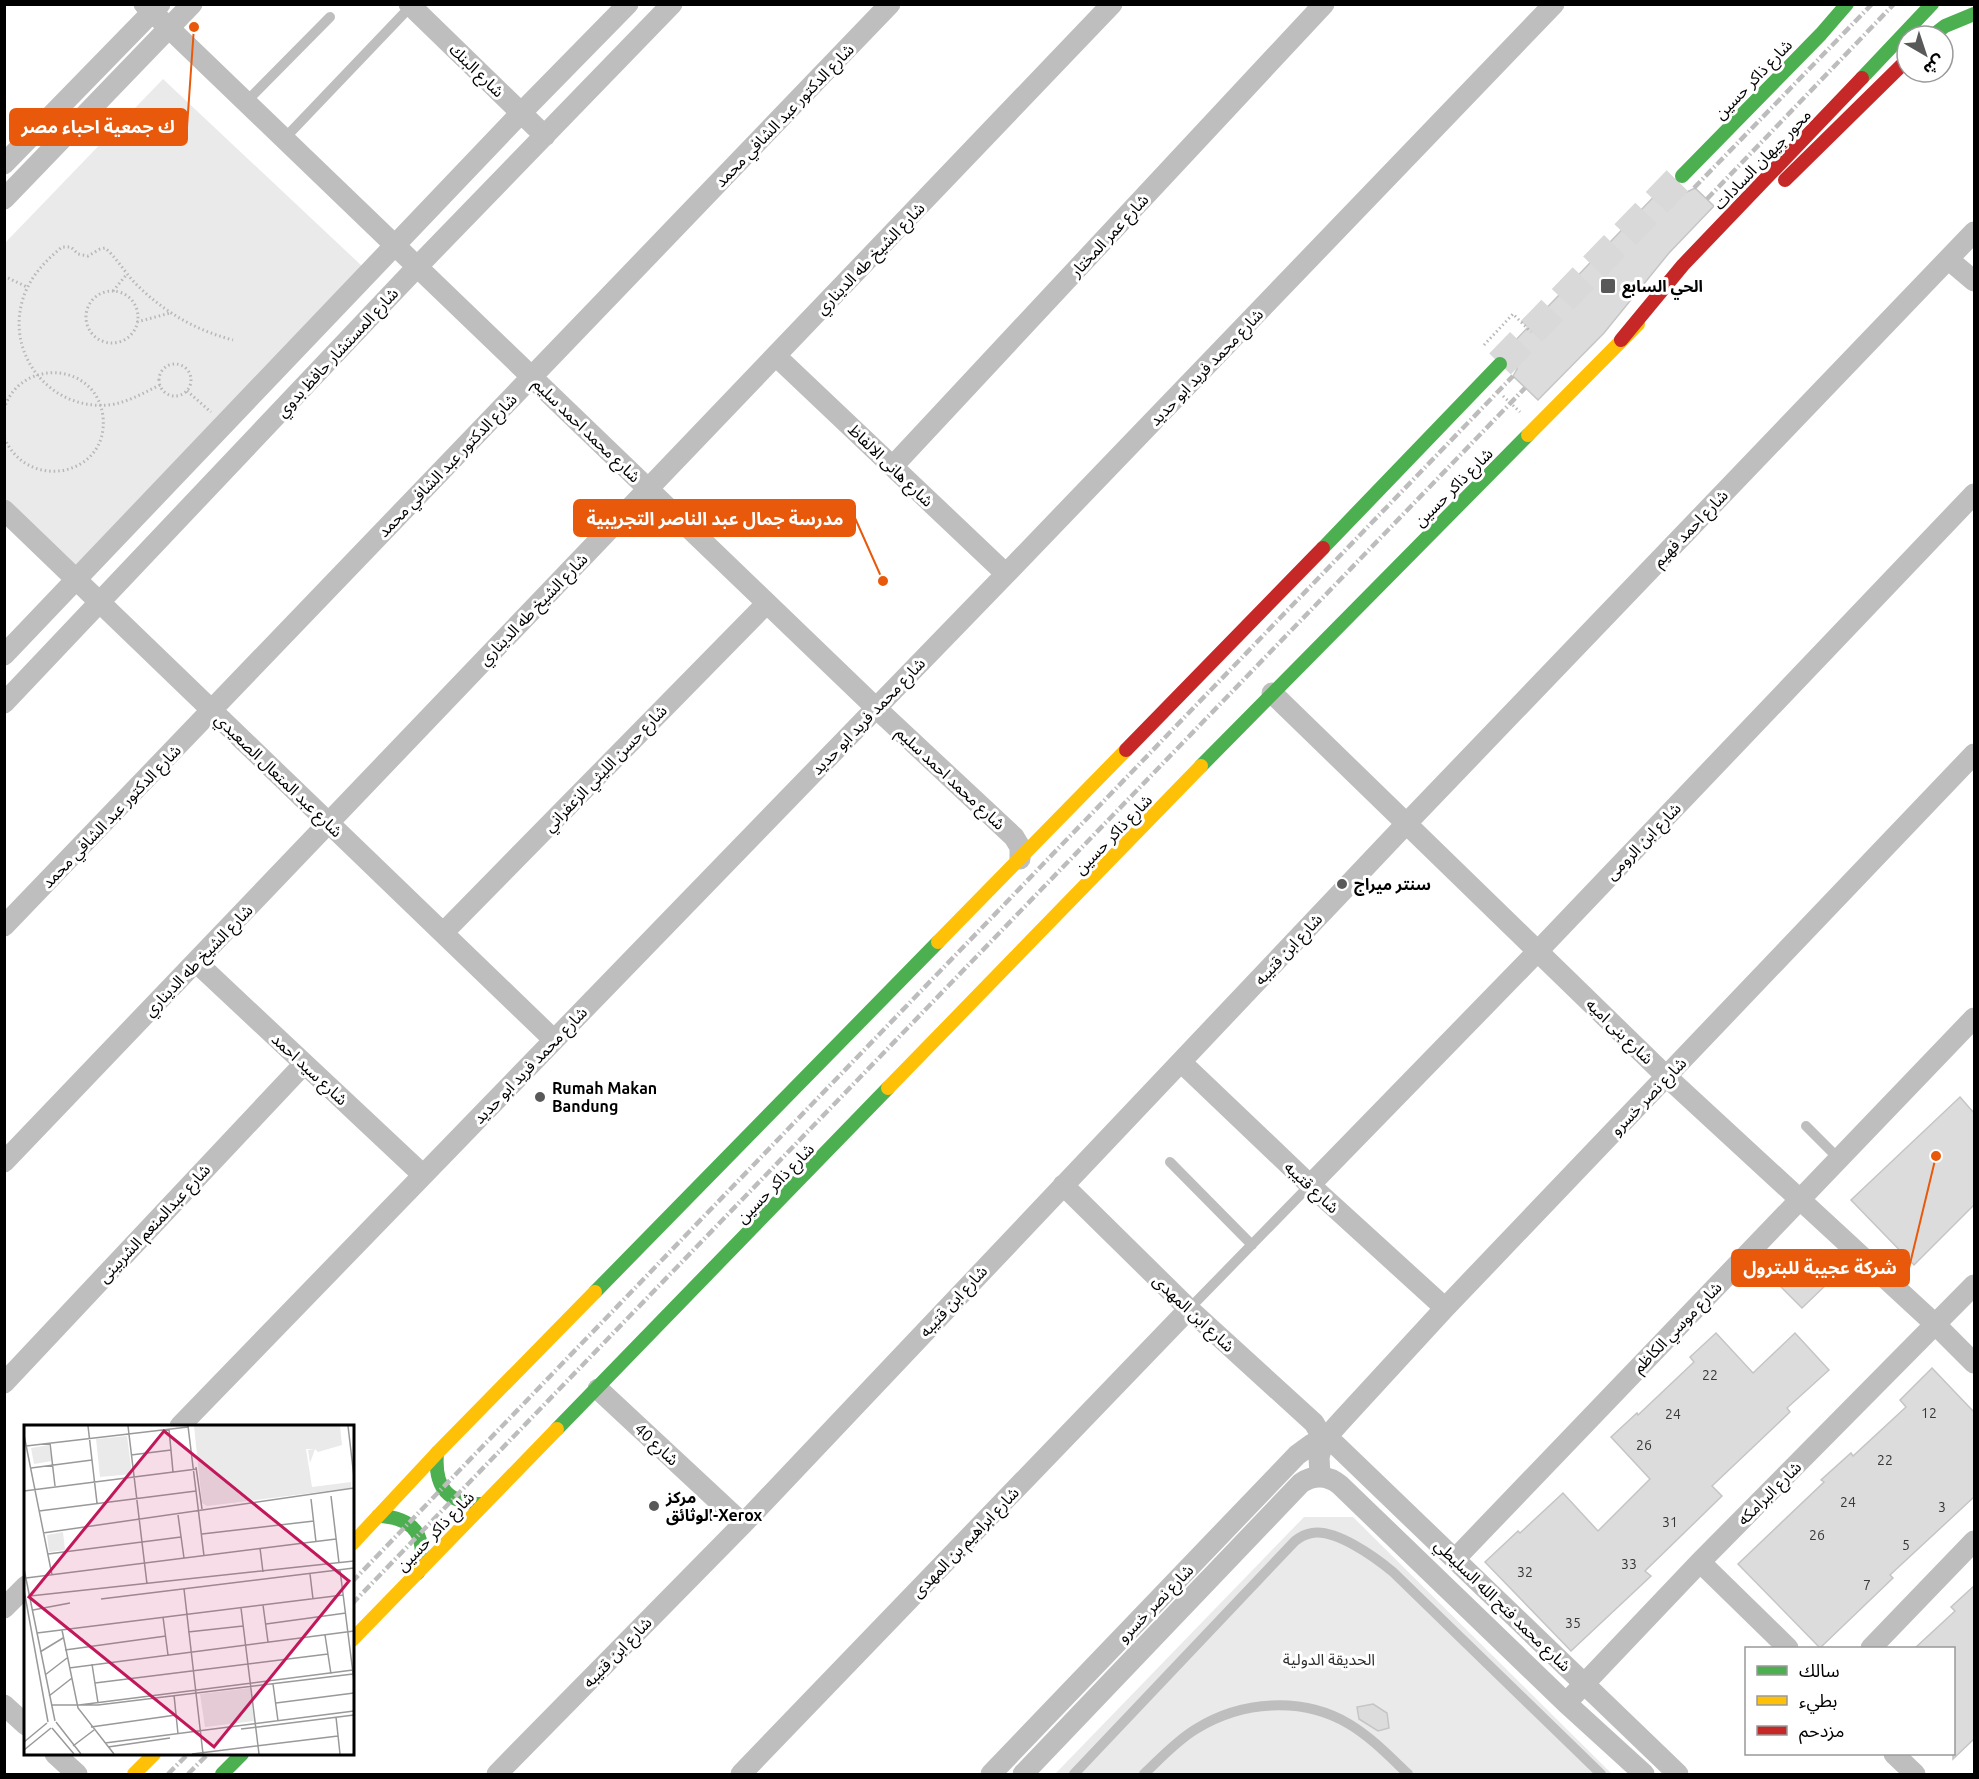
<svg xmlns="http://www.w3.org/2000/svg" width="1979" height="1779" viewBox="0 0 1979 1779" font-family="Ubuntu,'Noto Sans Arabic',sans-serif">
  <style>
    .green { fill: #eaeaea }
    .building { fill: #dcdcdc; stroke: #c5c5c5; stroke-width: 1.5 }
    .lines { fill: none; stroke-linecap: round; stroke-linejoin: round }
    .secondary-tunnel { stroke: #d9d9d9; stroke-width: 30; stroke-dasharray: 30 15; stroke-linecap: butt }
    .path { stroke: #b8b8b8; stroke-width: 3; stroke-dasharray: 1.5 3; stroke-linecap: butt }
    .lane { stroke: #bebebe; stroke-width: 10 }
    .street { stroke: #bebebe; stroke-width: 21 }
    .fast { stroke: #4caf50; stroke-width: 14 }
    .slow { stroke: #ffc107; stroke-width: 14 }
    .jam { stroke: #c62828; stroke-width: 14 }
    .rail { stroke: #bdbdbd; stroke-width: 4.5; stroke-dasharray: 9 3 1.5 3; stroke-linecap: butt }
    .poi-dot { fill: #595959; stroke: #fff; stroke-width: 2 }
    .labels { text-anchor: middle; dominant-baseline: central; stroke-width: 6; stroke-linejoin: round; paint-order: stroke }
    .number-label { font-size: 14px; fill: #373737 }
    .street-label { font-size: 16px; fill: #000; stroke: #fff }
    .poi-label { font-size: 16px; font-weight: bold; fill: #000; stroke: #fff; text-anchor: start }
    .park-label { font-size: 16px; fill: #2f2f2f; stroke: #fff }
    .inset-road { fill: none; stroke: #999; stroke-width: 1.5 }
    .view { fill: #c2185b; fill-opacity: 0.15; stroke: #c2185b; stroke-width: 3 }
    .inset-edge { fill: none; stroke: #000; stroke-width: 3 }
    .leader { fill: none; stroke: #e8590c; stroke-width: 2 }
    .callout-dot { fill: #e8590c; stroke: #fff; stroke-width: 2 }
    .callout { fill: #e8590c; stroke: #e8590c; stroke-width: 2 }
    .callout-label { font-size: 18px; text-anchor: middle; font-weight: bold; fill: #fff }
  </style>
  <rect width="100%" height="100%" fill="#fff"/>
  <path class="green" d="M163,79l200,188 -287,299 -71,-67 -1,-255z
    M1304,1517h49l259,257h-557z"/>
  <path class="building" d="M1667,183l3,6 8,4 9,-1 8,-4 19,18 -45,47 -65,80 -66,67 -25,-24 4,-7v-9l-5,-8 -5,-3z
    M1960,1097l14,16v92l-60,60 -63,-65z
    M1801,1250l29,31 -28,27 -30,-30z
    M1716,1333l37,40 42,-40 34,37 -42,38 3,4 -78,74 10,10 -77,75 6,5 -80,75 -86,-89 33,-31 2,2 43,-40 35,38 52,-52 -39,-42 26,-24 1,2 56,-53 -4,-5z
    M1932,1368l42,44v85l-84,78 3,3 -73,70 -82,-84 86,-82 -3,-2 30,-27 2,3 53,-49 -6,-7z
    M1974,1586v153l-21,20v-111h-38l40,-37 -4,-4z
    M1373,1704l14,9 2,15 -11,3 -19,-12 -2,-12z"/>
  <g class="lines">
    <path class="secondary-tunnel" d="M1500,364l182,-188"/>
    <path class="path" d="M4,276l23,11
      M113,291l14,-17
      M86 317a26 26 0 1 1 52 0a26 26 0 1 1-52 0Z
      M137,322l33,-9
      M1484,345l29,-31 18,18
      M159 380a16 16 0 1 1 32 0a16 16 0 1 1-32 0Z
      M160,385c-17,8 -33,18 -52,20 -56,5 -101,-48 -86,-103 6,-23 22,-40 40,-55h9l7,7 10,2 12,-7 5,-1c12,10 20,25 31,36 28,28 59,46 97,56
      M187,391l24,21
      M1503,396l17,16
      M4,409c16,-52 93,-47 99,8 6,59 -76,76 -99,20"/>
    <path class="lane" d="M246,102l84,-85
      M284,139l127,-133
      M1806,1126l32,32
      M1170,1162l82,83
      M1189,1309l121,-124
      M1074,1774l221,-233c5,-4 11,-7 17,-8 24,-4 63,24 81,39l208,202
      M1144,1774c16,-15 32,-33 52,-45 45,-28 106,-33 153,-5 22,13 41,33 59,50"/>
    <path class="street" d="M144,4l732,704 138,129 6,10v12
      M409,4l136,132
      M4,164l156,-160
      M4,199l188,-195
      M1948,259l26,22
      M776,356l230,218
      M893,466l431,-462
      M4,510l550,530
      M4,655l517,-542 107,-109
      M1272,693l395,384 269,248 38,38
      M4,703l413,-436 255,-263
      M4,926l886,-922
      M443,933l324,-330
      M196,962l227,213
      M1181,1062l129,123 135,123
      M4,1162l1108,-1158
      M1063,1185l126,124 125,114 10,17
      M1310,1185l228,-234 436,-457
      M4,1383l300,-319
      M598,1389l145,135
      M180,1426l826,-852 548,-570
      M1324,1440l12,5 342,329
      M1320,1476l-1,-19 5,-17 17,-19 104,-113 529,-554
      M1455,1559l519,-541
      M1700,1562l88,86
      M4,1608l22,-22
      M1871,1648l103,-107
      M1566,1703l134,-141 274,-277
      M4,1705l22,20
      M55,1754l22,20
      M1894,1754l21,20
      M497,1774l246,-250 663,-700 568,-592
      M741,1774l448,-465
      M991,1774l306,-319 15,-11 12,-4
      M1023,1774l278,-291c14,-9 27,-8 39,2l226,218 78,71"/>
    <path class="fast" d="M1932,36l13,-10 29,-12
      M1862,78l70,-74
      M1682,176l139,-142 26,-30
      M1323,548l177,-184
      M1201,766l327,-331
      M595,1292l343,-350
      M557,1429l331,-341
      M437,1453c-3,35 11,51 46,51
      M378,1516c37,1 51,22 40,57
      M222,1774l20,-20"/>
    <path class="slow" d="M1528,435l110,-111
      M938,942l188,-192
      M888,1088l313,-322
      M352,1544l85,-91 158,-161
      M352,1640l205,-211
      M134,1774l20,-20"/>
    <path class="jam" d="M1785,180l122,-120
      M1621,340l62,-75 179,-187
      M1126,750l197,-202"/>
    <path class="rail" d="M1694,188l178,-184
      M1707,199l187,-195
      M352,1582l1161,-1206
      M352,1604l1173,-1216
      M168,1774l20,-20
      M188,1774l20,-20"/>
  </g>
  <g class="poi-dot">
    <rect x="1600" y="278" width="16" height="16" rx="3"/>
    <circle cx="1342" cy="884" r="6"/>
    <circle cx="540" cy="1097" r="6"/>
    <circle cx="654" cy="1506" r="6"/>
  </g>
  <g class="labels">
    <g class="number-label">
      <text x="1710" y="1375">22</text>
      <text x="1929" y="1413">12</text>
      <text x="1673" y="1414">24</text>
      <text x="1644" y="1445">26</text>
      <text x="1885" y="1460">22</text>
      <text x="1848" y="1502">24</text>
      <text x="1942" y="1507">3</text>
      <text x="1670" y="1522">31</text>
      <text x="1817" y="1535">26</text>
      <text x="1906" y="1545">5</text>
      <text x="1629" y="1564">33</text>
      <text x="1525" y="1572">32</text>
      <text x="1867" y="1585">7</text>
      <text x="1573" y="1623">35</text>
    </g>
    <g class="street-label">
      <text transform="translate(477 70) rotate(44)">شارع البنك</text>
      <text transform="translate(1753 79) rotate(-46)">شارع ذاكر حسين</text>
      <text transform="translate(784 115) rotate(-46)">شارع الدكتور عبد الشافي محمد</text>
      <text transform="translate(1762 159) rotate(-46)">محور جيهان السادات</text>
      <text transform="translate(1109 235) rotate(-47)">شارع عمر المختار</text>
      <text transform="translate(870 258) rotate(-46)">شارع الشيخ طه الديناري</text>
      <text transform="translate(337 352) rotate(-47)">شارع المستشار حافظ بدوي</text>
      <text transform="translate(1206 367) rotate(-46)">شارع محمد فريد ابو حديد</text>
      <text transform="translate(587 430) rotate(44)">شارع محمد احمد سليم</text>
      <text transform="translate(447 465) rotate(-46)">شارع الدكتور عبد الشافي محمد</text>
      <text transform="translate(891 465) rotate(44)">شارع هانى الالفاظ</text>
      <text transform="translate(1453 487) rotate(-45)">شارع ذاكر حسين</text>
      <text transform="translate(1690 528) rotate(-46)">شارع احمد فهيم</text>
      <text transform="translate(533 609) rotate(-46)">شارع الشيخ طه الديناري</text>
      <text transform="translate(868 716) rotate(-46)">شارع محمد فريد ابو حديد</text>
      <text transform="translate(605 768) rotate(-46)">شارع حسن الليثي الزعفراني</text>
      <text transform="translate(279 775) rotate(44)">شارع عبد المتعال الصعيدي</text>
      <text transform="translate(951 778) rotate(43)">شارع محمد احمد سليم</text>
      <text transform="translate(111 816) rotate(-46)">شارع الدكتور عبد الشافي محمد</text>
      <text transform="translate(1113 834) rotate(-46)">شارع ذاكر حسين</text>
      <text transform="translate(1643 841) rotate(-46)">شارع ابن الرومى</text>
      <text transform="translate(1288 949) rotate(-47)">شارع ابن قتيبه</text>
      <text transform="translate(198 960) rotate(-46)">شارع الشيخ طه الديناري</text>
      <text transform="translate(1620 1031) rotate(44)">شارع بنى اميه</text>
      <text transform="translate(530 1065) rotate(-46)">شارع محمد فريد ابو حديد</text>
      <text transform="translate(310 1069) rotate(43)">شارع سيد احمد</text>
      <text transform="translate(1648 1096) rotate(-46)">شارع نصر خسرو</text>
      <text transform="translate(775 1183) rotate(-46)">شارع ذاكر حسين</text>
      <text transform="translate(1312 1187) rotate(43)">شارع قتيبه</text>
      <text transform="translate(154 1223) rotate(-47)">شارع عبدالمنعم الشربينى</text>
      <text transform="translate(953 1301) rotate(-47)">شارع ابن قتيبه</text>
      <text transform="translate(1194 1313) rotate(43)">شارع ابن المهدى</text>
      <text transform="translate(1677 1327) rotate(-46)">شارع موسي الكاظم</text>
      <text transform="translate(657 1444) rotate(43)">شارع 40</text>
      <text transform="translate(1769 1493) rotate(-45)">شارع البرامكه</text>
      <text transform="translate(435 1531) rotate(-46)">شارع ذاكر حسين</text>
      <text transform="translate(965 1542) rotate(-46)">شارع ابراهيم بن المهدى</text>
      <text transform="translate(1155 1603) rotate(-46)">شارع نصر خسرو</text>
      <text transform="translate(1503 1605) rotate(44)">شارع محمد فتح الله السليطي</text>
      <text transform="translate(617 1652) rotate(-46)">شارع ابن قتيبه</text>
    </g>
    <g class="poi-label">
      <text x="1622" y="286">الحي السابع</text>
      <text x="1354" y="884">سنتر ميراج</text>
      <text x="552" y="1088">Rumah Makan<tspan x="552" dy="18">Bandung</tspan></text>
      <text x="666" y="1497">مركز<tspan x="666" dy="18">الوثائق-Xerox</tspan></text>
    </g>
    <g class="park-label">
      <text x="1329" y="1659">الحديقة الدولية</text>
    </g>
  </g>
  <g transform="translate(24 1425)">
    <rect width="330" height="330" fill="#fff"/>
    <path d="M170,1h146l2,19 -24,7 -3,-3 -5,14 -2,-13 6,-1h-8l6,38 39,-5v6l-144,18 -5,-3zM103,11l5,38 -32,3 -4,-38zM25,20l3,16 -18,3 -3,-16zM39,107l2,18 -16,2 -2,-17zM226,263l4,33 -49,6 -5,-33z" fill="#eaeaea"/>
    <path class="inset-road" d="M64,1l9,77M104,1l19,158M164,1l16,130M324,1l6,51M145,4l4,43M0,10l28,140M26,18l5,43M2,21l162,-19M107,30l40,-5M172,42l6,42M7,43l61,-8M0,66l173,-22M307,71l8,67M287,74l5,43M15,86l157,-20M154,90l6,43M19,108l311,-45M178,109l112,-13M236,123l3,24M24,129l133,-17M0,144l31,152M316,145l14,111M286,149l3,25M2,153l310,-39M160,164l19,165M0,165l24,132M6,171l324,-35M77,174l253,-31M239,180l5,37M217,183l18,146M9,185l37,-7M139,192l5,38M242,199l80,-11M38,205l16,78 36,46M164,207l55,-6M13,208l306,-38M301,210l6,39M41,225l101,-14M16,227l23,-14M68,239l6,39M45,243l285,-37M21,250l22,-17M71,258l233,-29M249,259l5,37M150,270l4,39M25,271l23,-18M252,278l78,-10M27,280h47l255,-31M55,280l274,-35M312,292l4,37M32,297l25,32M67,302l85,-12M28,303l22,26M217,304l113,-14M0,317l23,-19M81,318l249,-32M49,321l21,-16M84,322l62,-9M0,325l27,-22M168,329l146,-18"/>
    <path class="view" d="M140,6l185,150 -135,166 -185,-150z"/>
    <rect width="330" height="330" class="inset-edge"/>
  </g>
  <path class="leader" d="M194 27L187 127M883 581L855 518M1936 1156L1909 1268"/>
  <g class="callout-dot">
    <circle cx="194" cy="27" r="6"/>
    <circle cx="883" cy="581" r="6"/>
    <circle cx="1936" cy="1156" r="6"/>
  </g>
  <g class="callout">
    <rect x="10" y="109" width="177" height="36" rx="6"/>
    <rect x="574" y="500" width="281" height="36" rx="6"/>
    <rect x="1732" y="1250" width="177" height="36" rx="6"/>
  </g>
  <g class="callout-label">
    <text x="98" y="133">ك جمعية احباء مصر</text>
    <text x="715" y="525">مدرسة جمال عبد الناصر التجريبية</text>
    <text x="1820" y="1274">شركة عجيبة للبترول</text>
  </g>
  <rect width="1979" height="1779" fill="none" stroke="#000000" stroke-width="12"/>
  <rect x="1745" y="1647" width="210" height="108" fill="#ffffff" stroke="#999999" stroke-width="1.5"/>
  <rect x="1757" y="1666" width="30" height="9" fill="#4caf50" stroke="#999999" stroke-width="1.5"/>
  <text x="1799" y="1677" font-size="18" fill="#000000">سالك</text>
  <rect x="1757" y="1696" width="30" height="9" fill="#ffc107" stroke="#999999" stroke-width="1.5"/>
  <text x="1799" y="1707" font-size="18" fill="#000000">بطيء</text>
  <rect x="1757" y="1726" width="30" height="9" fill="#c62828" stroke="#999999" stroke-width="1.5"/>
  <text x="1799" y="1737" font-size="18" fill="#000000">مزدحم</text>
  <g transform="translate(1925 54) rotate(141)"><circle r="28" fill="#ffffff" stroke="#999999" stroke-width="1.5"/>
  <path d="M0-4.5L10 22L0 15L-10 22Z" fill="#595959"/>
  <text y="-9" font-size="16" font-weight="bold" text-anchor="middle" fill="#000000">ش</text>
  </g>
</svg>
